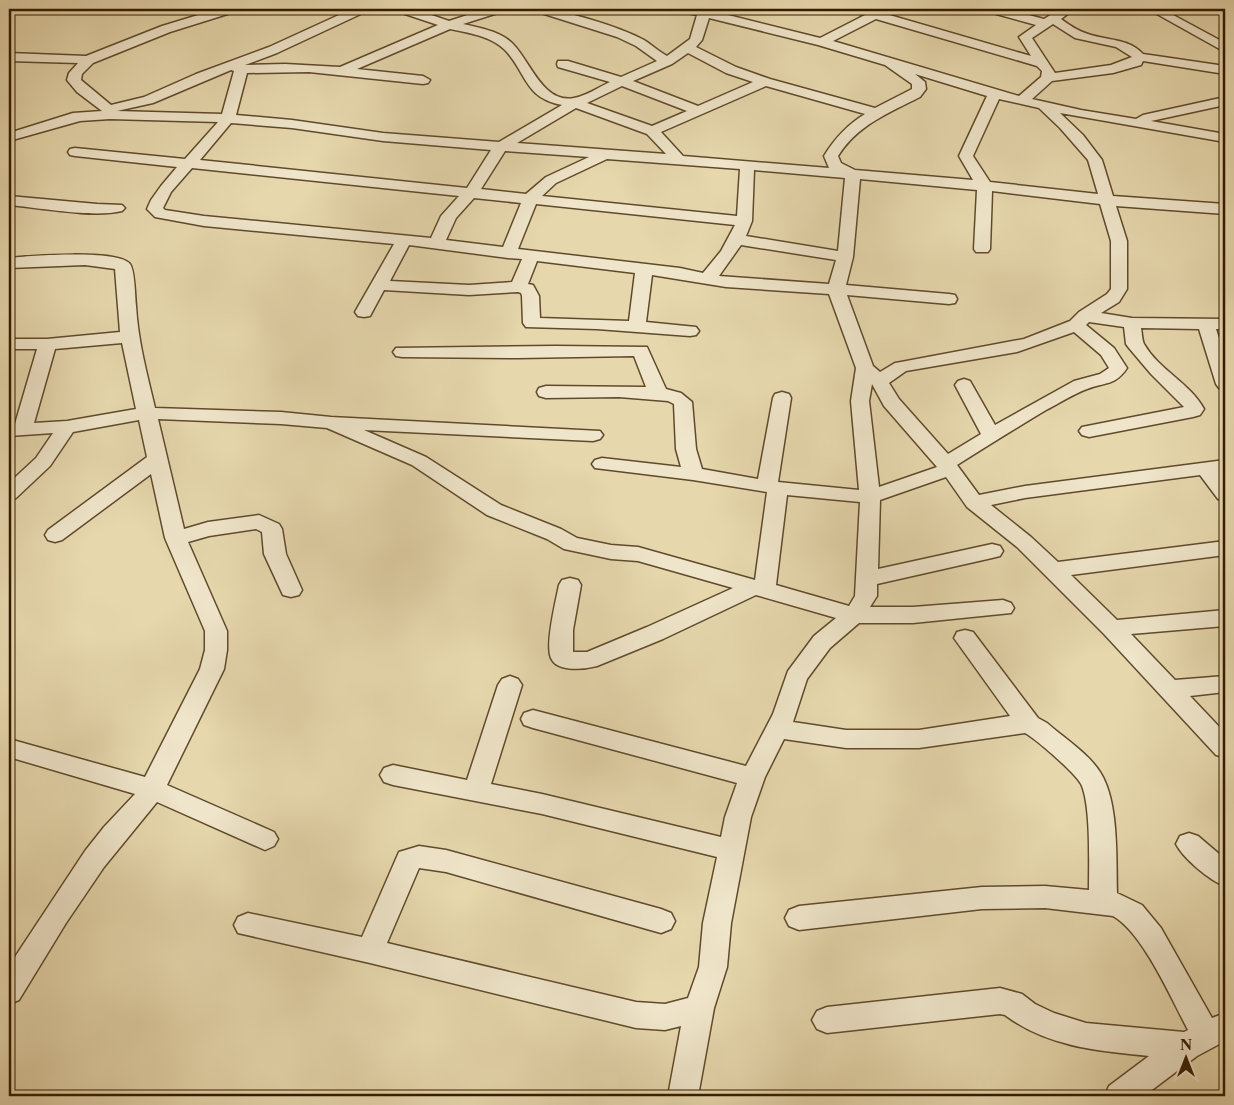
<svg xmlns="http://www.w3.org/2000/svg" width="1234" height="1105" viewBox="0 0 1234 1105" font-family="'Libre Caslon Text',serif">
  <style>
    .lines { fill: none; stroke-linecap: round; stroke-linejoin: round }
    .street-casing { stroke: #604a2b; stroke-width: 3 }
    .street { fill: #efe5ca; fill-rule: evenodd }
  </style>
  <rect width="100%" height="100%" fill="#e6d7ad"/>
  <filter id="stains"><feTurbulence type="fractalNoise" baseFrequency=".004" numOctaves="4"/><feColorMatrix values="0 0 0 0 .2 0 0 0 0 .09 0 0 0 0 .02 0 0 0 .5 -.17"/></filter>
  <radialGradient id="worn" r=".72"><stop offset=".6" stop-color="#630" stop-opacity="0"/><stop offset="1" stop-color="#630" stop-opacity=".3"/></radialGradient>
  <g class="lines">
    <defs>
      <path id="street" d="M218,9h18l-2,3 -64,20 -77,31 -11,11 -1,6 30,25 33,-8 52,-23 73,-27 83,-38h15l-2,3 -88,41 -32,12 40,-1 55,3 98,-42 -39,-13 -2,-3h17l35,12 37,-12h17l-2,3 -38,12c17,4 37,7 50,20 17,17 30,60 61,54 12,-2 25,-11 36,-16l-52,-15 -1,-3 1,-3h10l53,16 36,-16 -21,-15 -19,-9 -79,-25 -2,-3c27,0 84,18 108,31 8,5 14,11 23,16l23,-17 7,-24 -15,-3 -2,-3h24l116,29 45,-23 -13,-3 -2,-3 24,1 12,-1 2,2 -2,3 145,42 -12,-19 17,-12 -47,-13 -2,-3h19l38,10 16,-10h14l-13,10c8,6 17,12 27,15 20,7 40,4 55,20l82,12v8l-82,-13 -2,4 -28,8 -61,8 -20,18 49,11 55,9 7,-4 82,-18v8l-74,16 74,13v8l-165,-29 23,22 19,25 11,36 112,8v10l-109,-8 11,35v48l-8,13 -18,11 31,5 93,1v10h-9l9,28v32l-6,-1 -3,-4 -17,-55 -58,-1c1,5 1,12 3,16 15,26 46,39 60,65l-4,6 -7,2 -104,20 -7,-2 -3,-4 3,-4 102,-20 -33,-33 -22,-26 -3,-4 -2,-17 -35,-5 -3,3 28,23 13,20c-12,18 -22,14 -40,21 -14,5 -27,14 -41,21 -30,18 -59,36 -89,55l22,30 46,-9 200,-26v12l-6,1 6,8v20l-7,-2 -18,-24 -175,23 -34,7 40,32 27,25 167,-21v14l-154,20 46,45 108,-10v16l-94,8 44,46 50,-4v16l-35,4 35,37v24l-9,-2 -112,-121 -87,-87 -50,-40 -21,-30 -66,23 -2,69 114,-25 8,2 3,5 -3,5 -8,2 -115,26v12l-7,11h43l90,-7 8,3 3,5 -3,5 -98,10h-54l-29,25 -23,31 -14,43 53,8h73l91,-14 -56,-78 3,-6 8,-2 8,2 65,86 9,5c17,15 41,30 53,49 19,29 16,87 17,121l25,12 19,23 51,90 13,-5v28l-28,15 -53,40h-39l4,-10 40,-30c-50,-5 -102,-9 -144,-41l-5,-1 -173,19 -10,-4 -5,-9 5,-9 10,-4 173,-19 22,6 13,10 19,9 32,10 98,9 4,-2c-17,-32 -45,-97 -75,-114l-68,-8 -63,1 -183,21 -10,-4 -4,-8 4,-8 10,-4 183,-19 63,-1 44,4c0,-26 2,-81 -7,-104 -4,-11 -46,-47 -57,-53l-106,15h-73l-62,-9 -19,38 -14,40 -20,106 -4,44 -13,41 -16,88h-30l13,-70 -16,4 -29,-2 -266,-65 -132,-30 -4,-8 4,-8 10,-4 114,24 37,-85 20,-6 27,4 215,59 10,4 4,8 -4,8 -10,4 -215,-61 -27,-4 -32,75 249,59 29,2 23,-6 11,-31 4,-44 14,-66 -175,-43 -149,-29 -9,-3 -4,-7 4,-7 9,-3 74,15 31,-95 4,-6 8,-3 8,3 4,6 -31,99 51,10 179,43 4,-20 12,-34 -204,-55 -9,-3 -3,-6 3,-6 9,-3 213,56 27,-52 15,-43 26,-35 22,-18 -80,-23 -93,44 -66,27c-12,3 -40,7 -46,-8 -6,-13 5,-58 8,-73l3,-5 8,-2 8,2 3,5 -8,45v22h14l60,-25 86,-39 -95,-27 -27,-2 -47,-10 -17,-10 -60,-24 -75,-50 -85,-37 -46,-4 -123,-5 26,110 24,-7 51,-7 20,9 3,5 4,25 16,36 -3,5 -8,2 -8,-2 -19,-41 -2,-22 -6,-3 -47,7 -21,6 39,89v19l-3,19 -57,116 107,47 4,7 -4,7 -9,4 -108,-48 -53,65 -38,56 -47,77 -10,4v-38l76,-115 19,-24 31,-33 -126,-37v-18l136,38 55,-108 5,-19v-19l-40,-93 -14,-64 -89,66 -7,2 -7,-2 -3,-5 3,-5 99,-73 -8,-37 -66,12 -23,34 -34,32 -7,2v-17l27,-25 17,-25 -44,3v-12h6l22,-75h-28v-10h38l73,-7 -5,-63 -30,-4 -76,3v-10c20,-2 109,-9 121,6 5,7 5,33 6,42 2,35 11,68 19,102l126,4 50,5 269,14 3,4 -3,4 -7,2 -229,-11 62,27 75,48 60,24 16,9 34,7 27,2 117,33 12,-88 -74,-12 -98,-12 -3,-4 3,-4 7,-2 79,9 -5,-18 -2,-45 -6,-3 -49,-4 -73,1 -7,-2 -2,-4 2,-4 7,-2 100,1 -12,-31 -115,2 -117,-1 -6,-1 -3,-4 3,-4 160,-2 91,1 19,42 15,4 11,9 4,47 6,20 56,10 15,-81 2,-4 7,-2 7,2 2,4 -13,84 81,8 -8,-89 5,-33 -27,-74 -103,-7 -74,-12 -6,47 50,5 3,4 -3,4 -6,1 -93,-7 -71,-2 -3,-4 -1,-27 -1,-3 -3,-1 -49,3 -85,-5 -14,26 -6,1 -6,-1 -3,-4 39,-68 -190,-18 -49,-9 -8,-8 4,-9 10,-14 16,-19 -102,-11 -5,-1 -2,-3 2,-3 5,-1 110,11 33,-37 -108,-3 -30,2 -71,20v-8l64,-20 29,-2 -25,-19 -10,-12 2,-7 9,-10 -69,-2v-8l77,3 76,-30zM709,18l109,27 67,20 27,19v5l-37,19 -105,-29 -34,-12 -40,-20 6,-7zM876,19l161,47 5,5 -1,6 -22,19 -186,-55zM1053,24l22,14 41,9 16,10 -21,8 -56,8 -23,-35zM450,29c19,4 41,7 55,21 22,23 19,48 57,55l-63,37 -116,-9 -91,-13 -56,-5 11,-42 62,-1 114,12 5,-1 2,-3 -7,-4 -66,-7zM688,53l38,20 27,9 -55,24 -65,-25 39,-17zM231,70l3,1 -12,43 -105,-3 36,-8zM915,74l72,22 -28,60 14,24 -118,-10 -14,-7 -3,-7c19,-31 51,-43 82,-59l6,-8 -1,-7zM622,86l65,25 -35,15 -65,-23zM766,86l99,28c-18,11 -30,24 -41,42l5,12 -146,-12 -22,-24zM999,99l40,9 21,20 28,32 10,34 -108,-12 -17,-26zM576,108l71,26 19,20 -149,-11zM231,123l61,5 91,13 108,9 -24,38 -267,-28zM505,151l84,6 -43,20 -20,17 -45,-5zM607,159l133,10 -3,47 -195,-20 14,-13zM192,168l267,28 -18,20 -10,22 -227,-22 -39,-6 -2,-2 8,-16zM754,170l91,8 -7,73 -92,-15 6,-15zM860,179l117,11 -3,59 2,3h12l2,-3 2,-58 108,13 11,37v48l-4,5 -28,18 -9,9 -46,18 -123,23 -6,1 -15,9 -7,-6 -26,-71 102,9 6,-1 2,-4 -2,-4 -6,-1 -103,-9 7,-28zM474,198l47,5 -18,44 -57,-7 10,-22zM536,204l199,21 -14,26 -18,22 -23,-5 -162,-19zM409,245l99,13 14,1 -10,23 -43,3 -79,-4zM741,245l95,15 -7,24 -110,-8zM537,261l98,12 -6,48 -89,-3 -1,-22 -6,-11 -5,-1zM1074,332l27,23 8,13 -9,6 -26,7 -79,44 -25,-44 -6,-2 -6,2 -3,4 26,49 -33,20 -49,-55 -10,-16 17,-12 111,-19zM122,343l14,66 -69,12 -33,2 21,-74zM872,384l12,22 53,61 -58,20 -10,-86zM787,495l73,7 -5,94 -6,10 -73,-21z
        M1148,9h14l63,34v9z
        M9,196l88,8 25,1 3,3 -3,3c-28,7 -82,-3 -113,-6z
        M1189,833l9,3 27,23v27c-15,-5 -42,-28 -49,-42l4,-8z"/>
    </defs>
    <use href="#street" class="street-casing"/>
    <use href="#street" class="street"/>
  </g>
  <rect width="1234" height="1105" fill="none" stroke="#e6d7ad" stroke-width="30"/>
  <rect x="10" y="10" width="1214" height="1085" fill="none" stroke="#341b00" stroke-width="2.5"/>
  <rect x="15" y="15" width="1204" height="1075" fill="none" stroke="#341b00"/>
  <g transform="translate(1186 1058)" stroke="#efe5ca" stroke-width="4" paint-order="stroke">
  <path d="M0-4L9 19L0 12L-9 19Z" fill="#341b00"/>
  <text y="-8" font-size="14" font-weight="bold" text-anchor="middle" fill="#341b00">N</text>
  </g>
  <rect width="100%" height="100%" filter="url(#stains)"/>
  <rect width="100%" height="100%" fill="url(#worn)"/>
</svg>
